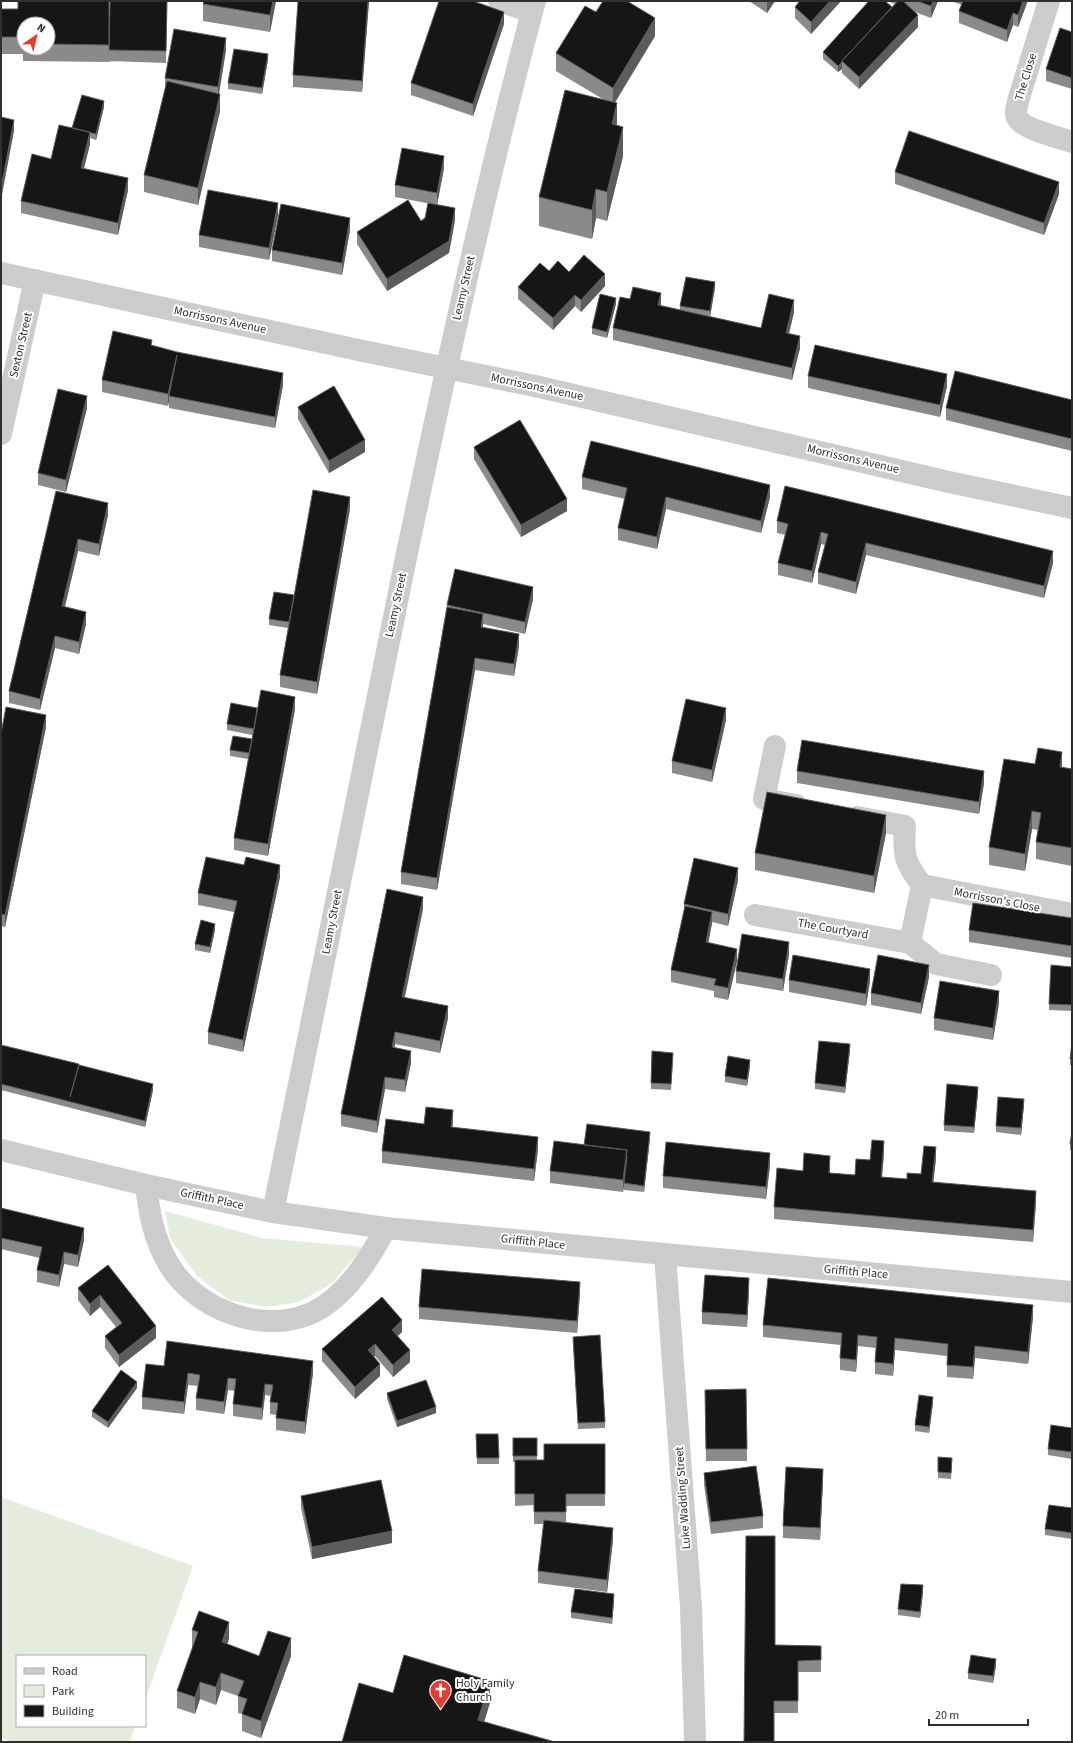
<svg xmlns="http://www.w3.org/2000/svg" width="1073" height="1743" viewBox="0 0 1073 1743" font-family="'Source Sans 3',sans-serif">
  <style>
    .green { fill: #e3ecdd }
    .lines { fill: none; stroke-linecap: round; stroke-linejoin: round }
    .minor { stroke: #ccc; stroke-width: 22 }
    .wall { fill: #8a8a8a; fill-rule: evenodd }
    .shaded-wall { fill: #5c5c5c }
    .building { fill: #161616; stroke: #5c5c5c }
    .labels { text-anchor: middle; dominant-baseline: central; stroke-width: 4; stroke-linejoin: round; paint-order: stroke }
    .street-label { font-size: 12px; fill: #2f2f2f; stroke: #fff }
    .poi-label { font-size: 12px; fill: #2f2f2f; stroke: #fff; text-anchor: start }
  </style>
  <rect width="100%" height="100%" fill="#fff"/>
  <path class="green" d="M165,1211l97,27 102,9 -33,37 -32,18 -33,5 -37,-7 -32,-24 -27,-38z
    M1,1497l192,69 -48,134v-44h-128v70h118l-5,16h-118l-11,-4z"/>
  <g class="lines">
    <path class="minor" d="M499,1l33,11
      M1049,1l-31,100c-1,6 -4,13 0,18 6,10 42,19 54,23
      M1,273l362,78 172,35 414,96 123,26
      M1,434l34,-154
      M775,746l-11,53 32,6
      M922,885l150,29
      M755,915l155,28 12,-58c-18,-23 -19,-30 -17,-59l-48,-9
      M910,943l26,21 55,11
      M1,1150l145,35 127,27 113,16 686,64
      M146,1185c3,28 8,54 22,78 27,47 96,73 146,49 33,-17 55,-53 72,-84
      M273,1212c44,-220 88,-440 134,-659 39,-185 79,-369 128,-552
      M665,1255l26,352 4,135"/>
  </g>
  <path class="wall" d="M109,1v61l-86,-1v-7h-22v-45h17zM24,24h24v24h-24z
    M167,1l-1,62 -57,-2v-11z
    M276,1l-6,31 -67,-11v-17z
    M298,1h71l-7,91 -69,-5v-12z
    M749,1h26l-8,12z
    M800,1h41l-30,33 -16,-16v-11z
    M887,1h16l2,2v-2h33l-7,17 -16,-6 3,15 -59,62 -17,-16v-4l-4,3 -15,-13v-7l69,-45 3,-3z
    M951,1h76v2l-9,24 -5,-2 -6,17 -48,-19v-12l3,-6z
    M596,12l59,24 -40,67 2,22 6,31 -16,65 -11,-3 -4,21 -53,-13v-29l67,-96 -50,-30v-18z
    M504,24l-31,92 -62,-21v-12z
    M1072,32v57l-26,-8v-12z
    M226,50l-7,44 1,17 -22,94 -54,-13v-17l21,-86v-11z
    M268,60l-6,34 -34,-5v-6z
    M104,107l-8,33 -6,-2v6l-6,24 44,22 -10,45 -97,-22v-12l30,-42z
    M444,168l-7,37 -42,-8v-12z
    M895,172l164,22 -15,41 -149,-51z
    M278,215l-9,45 -70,-13v-12z
    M455,220l-6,33 -62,38 -30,-47v-12l64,-11z
    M350,230l-8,45 -70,-14v-11z
    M549,271l20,1 36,14 -24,26 -6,-6 -22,24 -35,-31v-12z
    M715,288l-5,29 51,11 33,-16 -5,22 11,14 -8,32 -179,-40v-12l17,-29 50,11v-4z
    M616,304l-9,34 -15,-4v-6z
    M152,346l131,39 -8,43 -106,-20v-7l-1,5 -66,-14v-12z
    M808,376l139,10 -7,31 -132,-29z
    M1072,400v51l-126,-31v-12z
    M298,407l67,45 -36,21 -31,-54z
    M87,408l-21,84 -28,-7v-12z
    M474,447l93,64 -46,26 -47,-78z
    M582,477l188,20 -9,36 -95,-24 -9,40 -39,-9v-12l7,-29 -43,-10z
    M56,491l52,24 -9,41 -21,-5 -13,56 21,17 -7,30 -24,-6 -15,62 -31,-7v-12z
    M350,509l-33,185 -37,-7v-12l8,-47 -19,-3v-6l25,-24z
    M777,521l276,42 -9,35 -178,-43 -10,39 -38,-10v-12l7,-27 -4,-1 -9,39 -34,-8v-12l7,-28 -8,-2z
    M533,599l-8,35 -42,-10v4l36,18 -5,30 -39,-6 -38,220 -36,-6v-12l46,-267z
    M257,708l38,1 -27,147 -34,-6v-12l14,-79 -18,-3v-6l22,-11v-4l-25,-5v-6z
    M726,720l-14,62 -40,-9v-12z
    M46,727l-41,200 -4,-1v-192z
    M1035,764l27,3 10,2v97l-36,-7v-17l2,-12 -6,-1 -7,42 -36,-6v-18z
    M797,771l187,12 -5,31 -182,-31z
    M886,833l-12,60 -119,-23v-17z
    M244,865l36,12 -37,175 -35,-8v-12l26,-120 -36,-7v-12z
    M738,880l-10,46 -16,-4 -4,21 29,18 -9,39 -14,-3v-6l-43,-9v-12l13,-60v-6z
    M423,909l-18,88 43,21 -8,35 -45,-9 -1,4 17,15 -6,29 -20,-3 -8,44 -36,-7v-12z
    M1072,918v40l-103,-16v-12z
    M215,930l-5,23 -15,-3v-6z
    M789,954l-6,37 -47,-8v-12z
    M1072,967v44l-23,-1v-6z
    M929,977l-8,37 -50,-9v-12z
    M789,980l81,1 -4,25 -77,-14z
    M999,1003l-6,37 -59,-10v-12z
    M1072,1043v22h-2v-6z
    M1,1045l152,45 -8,37 -144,-37z
    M850,1050l-5,43 -30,-4v-6z
    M673,1059l-2,31 -20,-1v-6z
    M750,1066l-3,20 -22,-4v-6z
    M978,1093l-4,40 -30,-2v-6z
    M1024,1105l-3,30 -25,-3v-6z
    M453,1122l-1,5 86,22 -4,32 -152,-18v-12l42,-27z
    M1072,1132v18h-2v-6z
    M650,1138l-6,54 -20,-2v-3l-1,5 -73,-9v-12l34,-26z
    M884,1153l-2,24 25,2 14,-5 15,-15 -3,23 103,21 -3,39 -259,-23v-12l29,-36 27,-3v5l25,2 15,-15z
    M770,1165l-4,34 -103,-11v-12z
    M1,1208l83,32 -6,27 -14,-3 -5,23 -22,-5v-12l3,-12 -39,-9v3z
    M108,1265l48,73 -37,29 -14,-19v-12l11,-9 -16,-20 -10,9 -12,-16v-12z
    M749,1290l-2,37 -45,-3v-12z
    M580,1294l-3,39 -158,-14v-12z
    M1033,1317l-5,47 -53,-6 -2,21 -26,-2v-21l-52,-6 -2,26 -18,-2v-12l1,-14 -18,-2 -2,26 -16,-2v-12l1,-13 -78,-8v-12z
    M402,1332l-4,4 12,26 -17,15 -18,-21 -1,1 6,19 -25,23 -33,-38v-12z
    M573,1337l32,85v6l-27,1z
    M164,1366l149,7 -8,61 -29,-4v-15l-6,-1v-12l1,-6 -6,-1 -3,25 -29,-4v-12l2,-13 -7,-1 -4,24 -28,-4v-12l2,-12 -10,-1 -4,29 -42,-5v-12z
    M137,1388l-29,40 -16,-11v-6z
    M746,1389l1,72h-41l-1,-71z
    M387,1393l49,20 -39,14 -10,-28z
    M933,1403l-4,30 -14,-2v-6z
    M1072,1428v31l-24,-4v-6z
    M476,1434h22l1,30h-22z
    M513,1438h24v22h7l61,-16v62h-39v16l47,18 -6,52 -69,-9v-12l6,-47h-10v-19l-19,1v-44h-2z
    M952,1464l-1,15 -13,-1v-6z
    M704,1473l59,43v12l-52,6 -7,-49z
    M823,1481l-3,59 -37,-2v-12z
    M301,1496l91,47 -80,16 -11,-51z
    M1072,1508v31l-27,-4v-6z
    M923,1592l-3,26 -22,-3v-6z
    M614,1600l-2,24 -41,-6v-6z
    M192,1630l37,9 -2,5 32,12h32l-30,82 -19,-7v-17l-4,-1v-17l-17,-6 -5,15 -16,-6 -5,15 -18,-6v-17l16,-44h-1z
    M775,1645l46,1v26h-23v41h-24z
    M996,1666l-3,17 -25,-4v-6z"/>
  <path class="shaded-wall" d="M273,1h3l-6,31v-17z
    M368,1h1l-7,91v-11z
    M767,1h8l-8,12z
    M830,1h11l-30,33v-12z
    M933,1h5l-7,17v-12z
    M1023,1h4v2l-9,24v-12z
    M504,12v12l-31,92v-12z
    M1013,13v12l-6,17v-12z
    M918,15v12l-59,62v-12z
    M655,18v18l-42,69v-17z
    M226,38v12l-8,49v-12z
    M268,54v6l-6,34v-6z
    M842,62v7l-4,3v-6z
    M220,94v17l-22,94v-17z
    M104,101v6l-8,33v-6z
    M617,103v30l-5,-9z
    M14,120v11l-13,69v-12z
    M623,127v29l-16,65v-29z
    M90,132v12l-9,36v-12z
    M444,156v12l-7,37v-12z
    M128,178v12l-10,45v-12z
    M1059,182v12l-15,41v-12z
    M596,189v29l-4,21v-29z
    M278,203v12l-9,45v-12z
    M455,208v12l-6,33 -62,38v-12z
    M350,218v12l-8,45v-12z
    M605,274v12l-24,26v-12z
    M715,282v6l-5,29v-6z
    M661,293v12l-3,12v-12z
    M575,295v11l-22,24v-12z
    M616,298v6l-9,34v-6z
    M794,300v12l-8,33v-12z
    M800,336v12l-8,32v-12z
    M177,355l-8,41v5l-1,5v-12z
    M283,373v12l-8,43v-11z
    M947,374v12l-7,31v-12z
    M87,396v12l-21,84v-12z
    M365,440v12l-36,21v-12z
    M770,485v12l-9,36v-12z
    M350,497v12l-33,185v-12z
    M666,497v12l-9,40v-12z
    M567,499v12l-46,26v-12z
    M108,503v12l-9,41v-12z
    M821,532v12l-9,39v-12z
    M78,539v12l-16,67v-12z
    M866,543v12l-10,39v-12z
    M1053,551v12l-9,35v-12z
    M533,587v12l-8,35v-12z
    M86,612v12l-7,30v-12z
    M483,614v11l-2,14v-12z
    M519,634v12l-5,30v-12z
    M55,636v12l-15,62v-11z
    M475,658v12l-38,220v-12z
    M295,697v12l-27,147v-12z
    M726,708v12l-14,62v-12z
    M46,715v12l-41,200v-12z
    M1062,752v17l-2,-2z
    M984,771v12l-5,31v-12z
    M1032,811v18l-7,42v-17z
    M886,815v18l-12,60v-17z
    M280,865v12l-37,175v-12z
    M738,868v12l-10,46v-12z
    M423,897v12l-21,100v-12z
    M712,912v12l-6,30v-12z
    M215,924v6l-5,23v-6z
    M789,942v12l-6,37v-12z
    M737,949v12l-9,39v-12z
    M929,965v12l-8,37v-11z
    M870,969v12l-4,25v-12z
    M999,991v12l-6,37v-12z
    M448,1006v12l-8,35v-12z
    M395,1032v12l-3,15v-12z
    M850,1044v6l-5,43v-6z
    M411,1051v12l-6,29v-12z
    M750,1060v6l-3,20v-6z
    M385,1077v12l-8,44v-12z
    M153,1084v6l-8,37v-6z
    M978,1087v6l-4,40v-6z
    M1024,1099v6l-3,30v-7z
    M453,1110v12l-2,17v-12z
    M650,1132v6l-6,54v-6z
    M538,1137v12l-4,32v-12z
    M884,1141v12l-3,36v-12z
    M936,1147v12l-4,35v-12z
    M627,1150v12l-4,30v-12z
    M770,1153v12l-4,34v-12z
    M830,1156v12l-1,17v-12z
    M1036,1191v12l-3,39v-12z
    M84,1228v12l-6,27v-12z
    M64,1252v12l-5,23v-12z
    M749,1278v12l-2,37v-12z
    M580,1282v12l-3,39v-12z
    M100,1295v12l-10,9v-12z
    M1033,1305v12l-5,47v-12z
    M402,1320v12l-10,9v-11z
    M156,1326v12l-37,29v-12z
    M858,1335v11l-2,26v-12z
    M895,1338v12l-2,26v-12z
    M375,1344v12l-7,6v-12z
    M975,1346v12l-2,21v-12z
    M410,1350v12l-17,15v-12z
    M313,1361v12l-8,61v-12z
    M380,1364v12l-25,23v-12z
    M188,1373v12l-4,29v-12z
    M228,1378v12l-4,24v-12z
    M137,1382v6l-29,40v-6z
    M265,1384v11l-3,25v-12z
    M933,1397v6l-4,30v-6z
    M436,1407v6l-39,14v-6z
    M823,1469v12l-3,59v-12z
    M613,1528v12l-6,52v-12z
    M392,1531v12l-80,16v-12z
    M923,1585v7l-3,26v-6z
    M614,1594v6l-2,24v-6z
    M229,1622v17l-7,21v-18z
    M291,1638v18l-30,82v-17z
    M996,1659v7l-3,17v-7z
    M221,1673v17l-5,15v-18z
    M490,1681v22l-12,39v-22z
    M200,1682v17l-5,15v-17z"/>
  <path class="building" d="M18,1h91v44l-61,-1v-20h-24v20h-1v-7h-22v-28h17z
    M110,1h57l-1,50 -57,-1z
    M204,1h69l-3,14 -67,-11z
    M298,1h70l-6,80 -69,-6z
    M439,1h34l31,11 -31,92 -62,-21z
    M603,1h24l28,17 -42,70 -57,-35 29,-47 11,6z
    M800,1h30l-19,21 -16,-15z
    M869,1h16l7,6 -50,54v1l-4,4 -15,-14z
    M898,1h5l15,14 -59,62 -17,-16z
    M917,1h16l-2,5z
    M963,1h60l-5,14 -5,-2 -6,17 -48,-19z
    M1060,28l12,4v46l-26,-9z
    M174,29l52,9 -8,49 -53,-9z
    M234,49l34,5 -6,34 -34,-5z
    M167,81l53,13 -22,94 -54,-13z
    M565,90l52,13 -5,21 11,3 -16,65 -11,-3 -4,21 -53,-13z
    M82,95l22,6 -8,33 -24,-6z
    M1,117l13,3 -13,68z
    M59,125l31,7 -9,36 47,10 -10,45 -97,-22 11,-47 19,5z
    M909,131l150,51 -15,41 -149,-51z
    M402,148l42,8 -7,37 -42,-8z
    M208,190l70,13 -9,45 -70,-13z
    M408,200l13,21 4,-3 3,-15 27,5 -6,33 -62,38 -30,-47z
    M281,204l69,14 -8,45 -70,-13z
    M584,255l21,19 -24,26 -6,-5 -22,23 -35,-31 22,-24 9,8 9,-10 11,11z
    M686,277l29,5 -5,29 -30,-5z
    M633,287l28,6 -3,12 103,23 8,-34 25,6 -8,33 14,3 -8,32 -179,-40 7,-31 10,2z
    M600,294l16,4 -9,34 -15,-4z
    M113,331l39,9 -1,5 26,7 106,21 -8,44 -106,-21 8,-41 -9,39 -66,-14z
    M815,345l132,29 -7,31 -132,-29z
    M955,371l117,29v39l-126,-31z
    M334,386l31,54 -36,21 -31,-54z
    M58,389l29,7 -21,84 -28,-7z
    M520,420l47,79 -46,26 -47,-78z
    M591,441l179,44 -9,36 -95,-24 -9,40 -39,-9 9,-40 -45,-11z
    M785,486l268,65 -9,35 -178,-43 -10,39 -38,-10 10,-38 -7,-2 -9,39 -34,-8 10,-39 -11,-3z
    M313,490l37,7 -33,185 -37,-7z
    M56,491l52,12 -9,41 -21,-5 -16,67 24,6 -7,30 -24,-6 -15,63 -31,-8z
    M455,569l78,18 -8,35 -78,-17z
    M274,592l20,3 -5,27 -20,-3z
    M447,607l36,7 -2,13 38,7 -5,30 -39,-6 -38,220 -36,-6z
    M261,690l34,7 -27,147 -34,-6z
    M686,699l40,9 -14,62 -40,-9z
    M231,703l26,5 -3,21 -27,-5z
    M6,707l40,8 -41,200 -4,-1v-180z
    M233,736l19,3 -3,14 -19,-3z
    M802,740l182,31 -5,31 -182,-31z
    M1038,748l24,4 -2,15 12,2v79l-36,-6 5,-29 -9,-2 -7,43 -36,-7 15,-88 31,5z
    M767,792l119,23 -12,61 -119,-23z
    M206,857l38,8 2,-8 34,8 -37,175 -35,-8 29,-131 -39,-8z
    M694,858l44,10 -10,46 -44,-10z
    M387,889l36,8 -21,100 46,9 -8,35 -45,-9 -3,15 19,4 -6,29 -20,-3 -8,44 -36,-7z
    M973,903l99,15v28l-103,-16z
    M685,906l27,6 -6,30 31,7 -9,39 -14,-3 2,-6 -45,-9z
    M201,920l14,4 -5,23 -15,-3z
    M742,934l47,8 -6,37 -47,-8z
    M793,955l77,14 -4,25 -77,-14z
    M878,955l51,10 -8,38 -50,-10z
    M1051,965l21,2v38l-23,-1z
    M940,981l59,10 -6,37 -59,-10z
    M819,1041l31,3 -5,43 -30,-4z
    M1072,1043v16h-2z
    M1,1045l78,19 -9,33 9,-32 74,19 -8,37 -144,-37z
    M652,1051l21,2 -2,31 -20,-1z
    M728,1056l22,4 -3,20 -22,-4z
    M947,1084l31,3 -4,40 -30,-2z
    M998,1097l26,2 -3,29 -25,-2z
    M426,1107l27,3 -2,17 87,10 -4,32 -152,-18 4,-32 38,5z
    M587,1124l63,8 -6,54 -20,-3 3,-27h-1l1,-6 -43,-5z
    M1072,1132v12h-2z
    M872,1140l12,1 -3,36 26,2v-6l14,1 3,-28 12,1 -4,35 104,9 -3,39 -259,-23 3,-39 26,3 1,-18 26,3 -1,17 26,2 1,-16 14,1z
    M554,1141l73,9 -4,30 -73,-9z
    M666,1142l104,11 -4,34 -103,-11z
    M1,1208l83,20 -6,27 -14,-3 -5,23 -22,-5 5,-23 -41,-9v2z
    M108,1265l48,61 -37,29 -14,-19 17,-13 -22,-28 -10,9 -12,-16z
    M422,1269l158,13 -3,39 -158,-14z
    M705,1275l44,3 -2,37 -45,-3z
    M768,1278l265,27 -5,47 -53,-6 -2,21 -26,-2 1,-21 -53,-6 -2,26 -18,-2 2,-25 -19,-2 -2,25 -16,-2 2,-25 -79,-8z
    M382,1297l20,23 -10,10 18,20 -17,15 -18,-21 -7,6 12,14 -25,23 -33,-38z
    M600,1335l5,87 -27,1 -5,-86z
    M167,1341l146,20 -8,61 -29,-4 2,-15 -8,-1 3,-17 -8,-1 -3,24 -29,-4 3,-25 -8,-1 -4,24 -28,-4 4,-23 -12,-2 -4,29 -42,-5 4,-33 18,2z
    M121,1370l16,12 -29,40 -16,-11z
    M426,1380l10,27 -39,14 -10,-28z
    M746,1389l1,60h-41l-1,-59z
    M919,1395l14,2 -4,30 -14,-2z
    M1051,1425l21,3v24l-24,-3z
    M476,1434h22l1,24h-22z
    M513,1438h24v18h-24z
    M544,1444h61v50h-39v18h-32v-18h-19v-34h29z
    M938,1457l14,1 -1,15 -13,-1z
    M756,1466l7,50 -52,6 -7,-49z
    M786,1467l37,2 -3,59 -37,-2z
    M381,1480l11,51 -80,16 -11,-51z
    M1049,1505l23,3v25l-27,-4z
    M544,1520l69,8 -6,52 -69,-9z
    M746,1536h29v109l46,1v14l-23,1v40h-24v41h-30z
    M901,1584l22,1 -3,27 -22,-3z
    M575,1589l39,5 -2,24 -41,-6z
    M199,1611l30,11 -7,20 37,14 9,-25 23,7 -30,83 -19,-7 5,-15 -9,-3 6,-15 -23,-8 -5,14 -16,-5 -5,15 -18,-6 21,-59 -6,-2z
    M404,1655l86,26 -12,39 77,22h-213l17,-59 34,10z
    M971,1655l25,4 -3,17 -25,-3z"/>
  <defs>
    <symbol id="church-pin" viewBox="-11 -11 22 30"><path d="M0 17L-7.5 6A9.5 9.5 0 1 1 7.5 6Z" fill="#e83b2f" stroke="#fff"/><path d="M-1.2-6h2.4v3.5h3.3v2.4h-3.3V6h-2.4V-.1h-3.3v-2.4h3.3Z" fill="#fff"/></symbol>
  </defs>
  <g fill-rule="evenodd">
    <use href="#church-pin" x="428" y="1678" width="25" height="34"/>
  </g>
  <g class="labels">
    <g class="street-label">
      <text transform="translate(1026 77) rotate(-73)">The Close</text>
      <text transform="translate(464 288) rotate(-77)">Leamy Street</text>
      <text transform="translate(220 320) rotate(12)">Morrissons Avenue</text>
      <text transform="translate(21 345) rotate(-77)">Sexton Street</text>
      <text transform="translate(537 387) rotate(12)">Morrissons Avenue</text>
      <text transform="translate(853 459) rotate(13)">Morrissons Avenue</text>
      <text transform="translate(396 605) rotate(-78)">Leamy Street</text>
      <text transform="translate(997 900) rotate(11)">Morrisson's Close</text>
      <text transform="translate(332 922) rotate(-79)">Leamy Street</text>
      <text transform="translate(833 929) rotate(10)">The Courtyard</text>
      <text transform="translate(212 1199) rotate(12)">Griffith Place</text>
      <text transform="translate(533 1242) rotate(6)">Griffith Place</text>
      <text transform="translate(856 1272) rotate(5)">Griffith Place</text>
      <text transform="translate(683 1498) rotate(-94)">Luke Wadding Street</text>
    </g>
    <g class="poi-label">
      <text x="456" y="1683">Holy Family<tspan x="456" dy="14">Church</tspan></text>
    </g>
  </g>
  <rect width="1073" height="1743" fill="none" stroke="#2f2f2f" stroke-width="4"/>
  <rect x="16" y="1655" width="130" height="72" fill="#ffffff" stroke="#acacac"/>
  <rect x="24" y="1668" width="20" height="6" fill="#cccccc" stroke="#acacac"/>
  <text x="52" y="1675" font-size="12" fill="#2f2f2f">Road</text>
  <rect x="24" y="1685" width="20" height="12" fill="#e3ecdd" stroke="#acacac"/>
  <text x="52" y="1695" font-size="12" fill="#2f2f2f">Park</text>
  <rect x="24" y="1705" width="20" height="12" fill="#161616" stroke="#acacac"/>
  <text x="52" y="1715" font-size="12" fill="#2f2f2f">Building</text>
  <g transform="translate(36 36) rotate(34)"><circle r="19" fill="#ffffff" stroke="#acacac"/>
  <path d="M0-3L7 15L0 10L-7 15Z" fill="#e83b2f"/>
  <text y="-6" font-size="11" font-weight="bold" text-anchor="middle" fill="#2f2f2f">N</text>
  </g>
  <path d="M929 1719v6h99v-6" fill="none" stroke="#2f2f2f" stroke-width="2"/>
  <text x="935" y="1719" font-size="12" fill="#2f2f2f" stroke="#ffffff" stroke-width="3" paint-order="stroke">20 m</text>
</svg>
